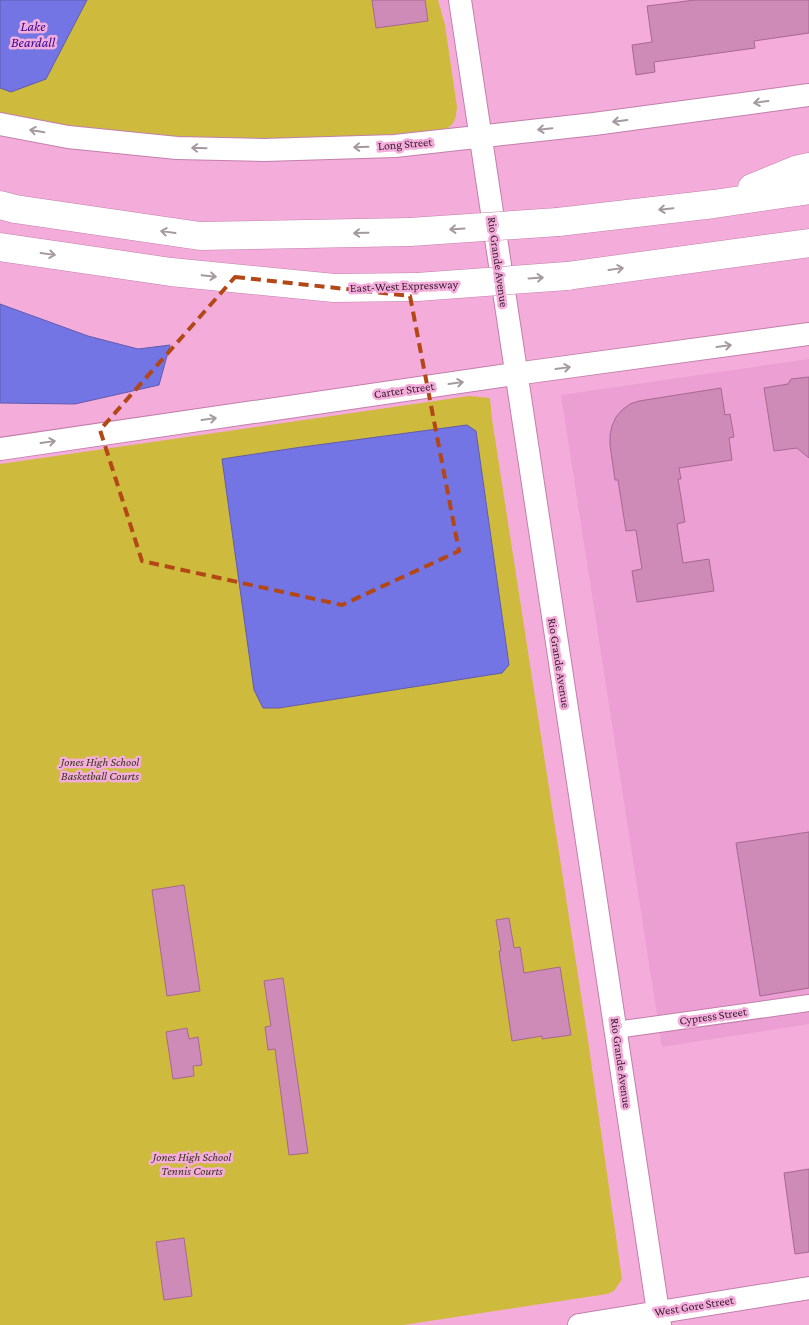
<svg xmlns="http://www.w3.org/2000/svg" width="809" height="1325" viewBox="0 0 809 1325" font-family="'Crimson Pro',serif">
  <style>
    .built { fill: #eb9fd2 }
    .green { fill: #ceba3d }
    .water { fill: #7475e4; stroke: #625bae }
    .building { fill: #cf8bb8; stroke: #a86792 }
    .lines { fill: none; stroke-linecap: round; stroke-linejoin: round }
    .street-casing { stroke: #c27fac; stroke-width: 18 }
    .secondary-casing { stroke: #c27fac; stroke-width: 24 }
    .highway-casing { stroke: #c27fac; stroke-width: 29 }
    .street { stroke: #fff; stroke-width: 16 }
    .secondary { stroke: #fff; stroke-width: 22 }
    .highway { stroke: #fff; stroke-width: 28 }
    .highway-bridge-casing { stroke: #c27fac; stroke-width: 29; stroke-linecap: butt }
    .highway-bridge { stroke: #fff; stroke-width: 28 }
    .oneway { stroke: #a599a1 }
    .marked { fill: none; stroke: #b34716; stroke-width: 4; stroke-dasharray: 10 6; stroke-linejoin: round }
    .labels { text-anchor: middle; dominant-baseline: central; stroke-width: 5; stroke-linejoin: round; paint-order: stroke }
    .street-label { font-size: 12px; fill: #381d2f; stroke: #f4addb }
    .park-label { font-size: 12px; font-style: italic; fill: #3b371f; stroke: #f4addb }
    .water-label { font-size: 14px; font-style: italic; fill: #2f0996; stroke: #f4addb }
  </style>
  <rect width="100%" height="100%" fill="#f4addb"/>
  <path class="built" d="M809,359v665l-147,23 -101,-652z"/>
  <path class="green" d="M0,0h438l7,25 12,82c-1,8 -1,15 -8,20 -8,5 -41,6 -52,7 -95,9 -190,7 -284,-3 -38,-4 -76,-11 -113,-16z
    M469,396l21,2 2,21 96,621 34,239 -8,12 -7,3 -204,31h-403v-861z"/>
  <path class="water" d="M0,0h87l-41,79 -35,13 -11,-4z
    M0,304l88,32 50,13 32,-4 -11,40 -84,19 -75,-1z
    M467,425l9,6 33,234 -7,8 -223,35h-16l-9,-18 -32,-231 73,-11z"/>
  <path class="building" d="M372,0h53l3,21 -52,7z
    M695,0h114v33l-55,8 1,7 -101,14 1,10 -19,3 -4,-30 20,-3 -5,-36z
    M809,377v81l-12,-10 -23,3 -10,-63 24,-4 3,-5z
    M721,388l4,27 5,-1 4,23 -5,1 3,22 -53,8 2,11h-3l7,43 -8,2 6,39 26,-4 5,32 -77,11 -5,-31 10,-2 -6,-39 -10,1 -8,-51h-3l-5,-35v-10l2,-9 4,-9 6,-7 8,-6 9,-3z
    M809,832v156l-49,8 -24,-153z
    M184,885l16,106 -33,5 -15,-106z
    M509,918l5,30 6,-1 4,26 36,-6 11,68 -29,4v-3l-30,5 -13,-90h2l-5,-31z
    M283,978l25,175 -19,2 -14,-106 -7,1 -3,-23 6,-1 -7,-45z
    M187,1028l2,11 9,-2 4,28 -9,1 1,10 -21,3 -7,-47z
    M809,1169v83l-14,2 -11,-81z
    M184,1238l8,58 -28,4 -8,-58z"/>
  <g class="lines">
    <defs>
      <path id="street" d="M616,1030l193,-27"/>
      <path id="secondary" d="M460,0c63,442 134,883 200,1325
        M0,124l68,13 109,11 87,2 131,-4 199,-22 215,-29
        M0,449l515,-75 294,-40
        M579,1325l230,-37"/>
      <path id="highway" d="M752,188l44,-18 13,-3
        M0,205l15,4 185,27 210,-4
        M558,222l156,-18 95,-14
        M0,247l171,25 163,16 83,-1
        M567,276l242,-33"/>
    </defs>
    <use href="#street" class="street-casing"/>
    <use href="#secondary" class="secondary-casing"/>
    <use href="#highway" class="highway-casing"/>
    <use href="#street" class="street"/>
    <use href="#secondary" class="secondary"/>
    <use href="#highway" class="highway"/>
    <defs>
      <path id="highway-bridge" d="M410,232l148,-10
        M417,287l150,-11"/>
    </defs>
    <use href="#highway-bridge" class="highway-bridge-casing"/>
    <use href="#highway-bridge" class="highway-bridge"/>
  </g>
  <defs><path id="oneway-shaft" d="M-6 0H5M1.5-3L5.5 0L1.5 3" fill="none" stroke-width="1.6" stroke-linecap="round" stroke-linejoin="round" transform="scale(1.25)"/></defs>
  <g class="oneway">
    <use href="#oneway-shaft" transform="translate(761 102) rotate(172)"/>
    <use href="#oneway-shaft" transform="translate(620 121) rotate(173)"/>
    <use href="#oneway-shaft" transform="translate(545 129) rotate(174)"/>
    <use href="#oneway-shaft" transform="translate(37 131) rotate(-170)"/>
    <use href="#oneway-shaft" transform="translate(361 147) rotate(178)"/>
    <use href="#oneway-shaft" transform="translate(199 148) rotate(-178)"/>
    <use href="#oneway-shaft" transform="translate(666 209) rotate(174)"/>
    <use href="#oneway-shaft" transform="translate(457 229) rotate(176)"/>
    <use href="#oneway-shaft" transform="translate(168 232) rotate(-172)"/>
    <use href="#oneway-shaft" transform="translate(361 233) rotate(179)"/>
    <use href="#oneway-shaft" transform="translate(48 254) rotate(8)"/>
    <use href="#oneway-shaft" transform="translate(616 269) rotate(-8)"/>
    <use href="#oneway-shaft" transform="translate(209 276) rotate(6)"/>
    <use href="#oneway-shaft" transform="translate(536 278) rotate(-4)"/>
    <use href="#oneway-shaft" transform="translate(724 346) rotate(-8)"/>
    <use href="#oneway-shaft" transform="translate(563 368) rotate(-8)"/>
    <use href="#oneway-shaft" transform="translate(456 383) rotate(-8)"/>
    <use href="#oneway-shaft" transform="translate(209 419) rotate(-8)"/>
    <use href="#oneway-shaft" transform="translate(48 442) rotate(-8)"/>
  </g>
  <path class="marked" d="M235,277l175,19 49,255 -117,54 -200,-44 -42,-131z"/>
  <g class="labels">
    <g class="street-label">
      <text transform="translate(405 144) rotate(-5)">Long Street</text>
      <text transform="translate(498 262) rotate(82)">Rio Grande Avenue</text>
      <text transform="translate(404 286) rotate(-2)">East-West Expressway</text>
      <text transform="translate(404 390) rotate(-8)">Carter Street</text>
      <text transform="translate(559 663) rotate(81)">Rio Grande Avenue</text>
      <text transform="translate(713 1016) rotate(-8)">Cypress Street</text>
      <text transform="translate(621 1063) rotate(82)">Rio Grande Avenue</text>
      <text transform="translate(694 1306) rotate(-9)">West Gore Street</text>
    </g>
    <g class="park-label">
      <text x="100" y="762">Jones High School<tspan x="100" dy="14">Basketball Courts</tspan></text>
      <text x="192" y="1157">Jones High School<tspan x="192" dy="14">Tennis Courts</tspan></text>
    </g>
    <g class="water-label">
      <text x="33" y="26">Lake<tspan x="33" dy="16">Beardall</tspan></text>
    </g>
  </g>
</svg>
